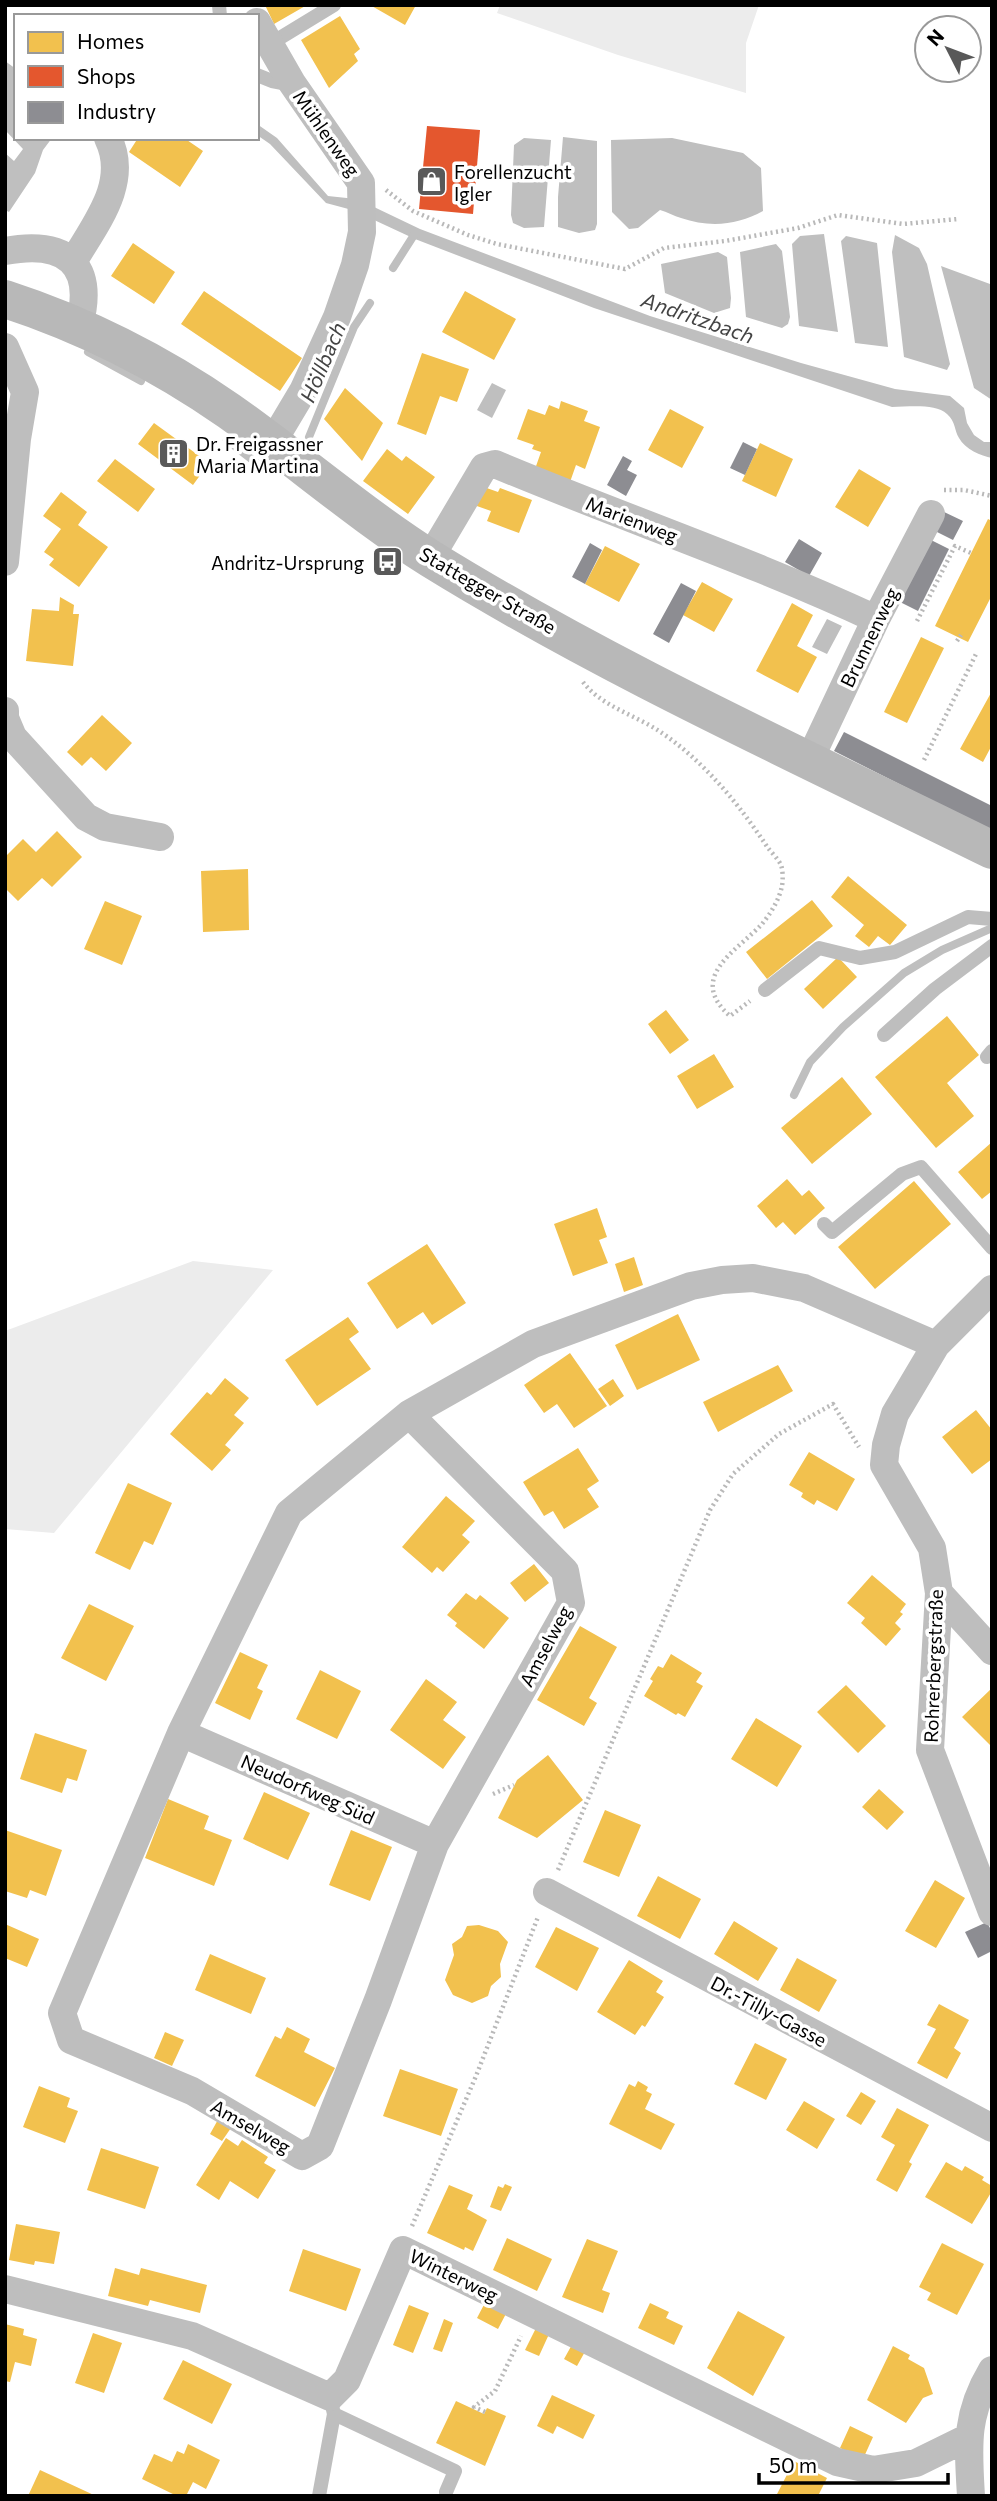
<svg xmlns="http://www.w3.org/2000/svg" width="997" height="2501" viewBox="0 0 997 2501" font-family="Commissioner,sans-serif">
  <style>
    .green { fill: #ececec }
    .water { fill: #bfbfbf }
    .homes { fill: #f2c14e }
    .shops { fill: #e4572e }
    .industry { fill: #8d8d92 }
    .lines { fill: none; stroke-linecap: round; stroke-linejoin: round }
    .stream { stroke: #bfbfbf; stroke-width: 8 }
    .path { stroke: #b9b9b9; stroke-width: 4.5; stroke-dasharray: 2 3.5; stroke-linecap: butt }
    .service { stroke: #bebebe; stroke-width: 14 }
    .minor { stroke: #bebebe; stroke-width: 28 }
    .secondary { stroke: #b8b8b8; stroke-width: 38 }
    .labels { text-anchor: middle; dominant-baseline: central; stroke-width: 7; stroke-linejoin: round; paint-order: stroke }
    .street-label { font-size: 19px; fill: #000; stroke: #fff }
    .poi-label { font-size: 19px; fill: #000; stroke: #fff; text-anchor: start }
    .water-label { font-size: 21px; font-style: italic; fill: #444; stroke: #fff }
  </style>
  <rect width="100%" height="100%" fill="#fff"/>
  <path class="green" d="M500,5h259l-13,38v50l-128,-38 -121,-42z
    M193,1261l80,9 -219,263 -49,-4v-198z"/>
  <path class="water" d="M5,61l11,8v69h36l-9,12 -8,23 -26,39 -4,-2v-57l9,8 9,-12 -18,-19z
    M257,124l20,14 51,58 28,3v12l-30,-8 -56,-59 -13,-9z
    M563,137l34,4v83l-2,6 -16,3 -21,-6v-30z
    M524,138l27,2 -7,87 -20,1 -11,-5 -2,-8 3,-70z
    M672,138l71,15 18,15 2,43c-25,14 -53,17 -82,7 -7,-2 -14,-6 -21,-8l-22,18 -9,1 -17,-17 -1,-72z
    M374,207l46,22 230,87 151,47 94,26 55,7 14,12 3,15 7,12 10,7h8v16c-11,-2 -27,-9 -33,-20 -5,-8 -3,-16 -12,-24 -12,-11 -39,-7 -55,-7l-298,-99 -179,-69 -43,-20z
    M824,234l14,98 -39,-6 -7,-82 8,-8z
    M895,235l24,13 8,16 23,100 -3,6 -43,-13 -12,-105z
    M846,236l31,7 11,104 -33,-4 -14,-102z
    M776,244l6,7 8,66 -2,7 -6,4 -36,-11 -6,-65z
    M718,252l9,5 4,41 -1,10 -16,5 -49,-20 -4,-29z
    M941,266l49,18 2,116 -18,-12z
    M492,383l14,7 -14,28 -15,-8z
    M827,619l15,7 -15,28 -15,-7z"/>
  <path class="homes" d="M265,5h42l-33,19z
    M370,5h46l-11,20z
    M340,16l20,33 -6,5 4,7 -29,27 -28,-48z
    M138,138h46l19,13 -23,36 -51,-35z
    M133,243l42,29 -21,32 -43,-28z
    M204,291l98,67 -22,33 -99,-67z
    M465,291l51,28 -22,41 -52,-28z
    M422,353l47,16 -12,33 -17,-6 -14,39 -29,-11z
    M345,388l38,35 -21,38 -38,-42z
    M561,401l27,10 -4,10 16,6 -15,42 -9,-4 -6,17 -35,-13 6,-17 -9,-3 2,-4 -17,-6 11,-30 17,6 4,-10 10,4z
    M670,409l34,18 -22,41 -34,-18z
    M154,423l55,40 -16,22 -55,-41z
    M760,443l33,16 -17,38 -34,-16z
    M387,449l15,12 4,-5 29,21 -27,37 -45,-33z
    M115,459l40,30 -17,23 -41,-31z
    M859,469l32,19 -23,39 -33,-20z
    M481,486l17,6 2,-4 32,12 -13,33 -32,-12 4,-10 -17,-6z
    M61,492l26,20 -9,13 30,22 -29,40 -30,-22 5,-6 -10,-7 17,-23 -18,-13z
    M988,519l4,2v74l-24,47 -33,-16z
    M605,546l35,18 -21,38 -34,-18z
    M702,582l31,17 -19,33 -31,-17z
    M60,597l14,8 -1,9h6l-6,52 -47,-5 6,-52 27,2z
    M792,603l21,12 -16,31 20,11 -19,36 -42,-22z
    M921,637l23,11 -37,75 -23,-11z
    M992,691v54l-9,17 -23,-13z
    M102,715l30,28 -26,28 -15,-14 -9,9 -15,-14z
    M57,831l25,26 -30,30 -10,-9 -24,23 -13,-13v-31l18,-18 13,13z
    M248,869l1,61 -46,2 -2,-61z
    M848,876l59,49 -17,20 -12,-9 -9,11 -14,-11 9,-11 -33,-28z
    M812,900l21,26 -66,53 -21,-27z
    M105,901l37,15 -20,49 -38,-16z
    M838,957l19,20 -34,32 -19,-20z
    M666,1010l23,30 -19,14 -22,-30z
    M947,1016l32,39 -32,28 27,33 -38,32 -61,-71z
    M714,1054l20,33 -37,22 -20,-33z
    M842,1077l30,37 -60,50 -31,-36z
    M992,1142v49l-10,8 -24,-27z
    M787,1179l15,17 7,-6 16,18 -30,27 -12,-13 -7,6 -19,-22z
    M914,1181l37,43 -76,65 -37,-42z
    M597,1208l10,29 -8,3 9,23 -35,13 -19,-52z
    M427,1244l39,59 -34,22 -9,-13 -26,17 -30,-46z
    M634,1257l9,28 -19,7 -9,-28z
    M678,1314l22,46 -63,30 -22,-45z
    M348,1317l11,15 -10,7 22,30 -54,37 -32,-46z
    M570,1353l37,53 -33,22 -17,-24 -13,9 -20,-28z
    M778,1365l15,26 -75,41 -15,-30z
    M225,1378l24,20 -15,17 10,8 -19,22 6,5 -19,21 -42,-37 37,-42 4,3z
    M613,1379l11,17 -14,10 -12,-17z
    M976,1410l16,20v29l-20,15 -30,-37z
    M578,1448l21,33 -12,8 12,18 -35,22 -11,-18 -9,5 -21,-34z
    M809,1452l46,27 -18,32 -20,-11 -3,5 -13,-8 2,-4 -14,-8z
    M128,1483l44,20 -19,42 -9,-4 -14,29 -35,-17z
    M446,1496l29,25 -13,14 8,7 -27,30 -6,-5 -5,6 -30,-26z
    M534,1564l15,19 -24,19 -15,-19z
    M872,1575l34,29 -6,8 3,2 -8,9 6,6 -15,17 -25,-23 4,-5 -18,-15z
    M466,1593l10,7 4,-5 29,23 -25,31 -29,-23 2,-3 -10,-8z
    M89,1604l45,22 -28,55 -45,-23z
    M580,1626l37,21 -28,51 8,5 -13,23 -47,-26z
    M240,1652l28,13 -11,23 6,3 -13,29 -35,-17z
    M671,1654l31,19 -6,9 7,4 -18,31 -7,-4 -2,2 -32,-19 9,-15 -3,-2 8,-13 5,2z
    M320,1670l41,21 -24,48 -41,-20z
    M426,1679l31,23 -14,18 23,17 -23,32 -53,-39z
    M846,1685l40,41 -28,27 -41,-41z
    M992,1688v59l-30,-30z
    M756,1718l46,28 -25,41 -46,-28z
    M35,1733l52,17 -10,31 -10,-3 -5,15 -42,-14z
    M548,1755l35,45 -46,38 -39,-20 19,-38z
    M879,1789l25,23 -17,18 -25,-23z
    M264,1792l46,21 -22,47 -45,-21z
    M168,1799l41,17 -5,13 28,11 -18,46 -69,-28z
    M605,1810l36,15 -22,52 -36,-15z
    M5,1830l57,20 -16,46 -16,-6 -3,8 -22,-7z
    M351,1830l41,17 -22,54 -41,-16z
    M658,1876l43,23 -21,40 -43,-23z
    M935,1880l30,18 -29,50 -31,-17z
    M734,1921l44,27 -20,33 -44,-27z
    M5,1924l34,15 -12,28 -22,-9z
    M479,1925l19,6 10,11 -8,22 1,13 -10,9 -3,10 -16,7 -19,-8 -8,-15 9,-25 -2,-11 10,-7 5,-11z
    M556,1927l43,21 -22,43 -42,-24z
    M210,1954l56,24 -15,36 -56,-24z
    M797,1958l40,22 -18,32 -39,-22z
    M629,1960l34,21 -7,11 8,5 -19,30 -3,-2 -7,10 -38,-23z
    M939,2004l30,16 -15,28 7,5 -14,26 -30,-16 19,-34 -9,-4z
    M287,2027l23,12 -6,13 31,16 -20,39 -60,-31 20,-40 6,3z
    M165,2032l19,8 -12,26 -18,-8z
    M755,2043l32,16 -21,41 -32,-16z
    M400,2069l58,20 -17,47 -58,-20z
    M638,2081l10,6 -2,4 6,3 -7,15 30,15 -14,26 -52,-26 20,-40 6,3z
    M39,2086l31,12 -3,9 11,4 -13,32 -42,-16z
    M861,2092l15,9 -15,24 -15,-9z
    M804,2101l31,18 -18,30 -31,-19z
    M897,2108l32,17 -20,37 3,2 -15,28 -21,-12 19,-35 -14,-8z
    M220,2116l13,9 -11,16 -12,-7z
    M226,2138l12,8 4,-6 26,17 -4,6 12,7 -18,29 -28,-18 -11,19 -23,-15z
    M101,2148l58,19 -14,42 -58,-19z
    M946,2162l16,9 3,-5 19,11 -2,3 10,6v5l-20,33 -47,-27z
    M505,2184l7,3 -11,24 -11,-4 8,-21 5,2z
    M449,2185l24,10 -6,14 20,11 -14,31 -8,-4 -1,3 -37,-17z
    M16,2224l44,8 -6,32 -19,-3 -1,4 -25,-5z
    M507,2238l45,21 -15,32 -44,-21z
    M587,2239l31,12 -16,39 8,3 -7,20 -41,-16z
    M942,2243l42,21 -27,51 -30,-15 4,-7 -12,-6z
    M303,2249l58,20 -15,42 -57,-20z
    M115,2268l24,7 2,-7 66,17 -7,28 -50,-13 -2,6 -40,-10z
    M488,2297l21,11 -11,21 -21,-11z
    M650,2303l19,9 -3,6 17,8 -9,19 -36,-17z
    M409,2305l20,8 -16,40 -20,-8z
    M738,2311l47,26 -32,59 -46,-28z
    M444,2319l9,4 -11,29 -9,-3z
    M5,2324l19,5 -1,6 14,4 -6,27 -16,-4 -5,20 -5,-1z
    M537,2326l13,6 -11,24 -14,-6z
    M93,2333l29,10 -18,50 -29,-10z
    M574,2341l13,7 -10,18 -13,-7z
    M893,2346l17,9 -2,4 16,9 9,26 -10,4 -17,25 -39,-23z
    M183,2360l49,24 -20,40 -49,-25z
    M552,2395l43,20 -12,24 -26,-13 -4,8 -16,-8z
    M456,2401l28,13 3,-6 19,8 -21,50 -49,-23z
    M850,2426l23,11 -10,22 -23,-11z
    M188,2444l32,16 -14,29 -13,-7 -7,14h-9l-35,-17 12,-25 18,8 5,-11 7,3z
    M794,2461l33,17 -9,18h-42z
    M40,2470l56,26h-68z"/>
  <path class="shops" d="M427,126l53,4 -7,84 -54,-5z"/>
  <path class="industry" d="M743,442l14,7 -12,26 -15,-7z
    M623,456l9,5 -5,9 10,5 -11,21 -19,-11z
    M942,511l21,10 -10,19 -20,-10z
    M799,539l23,14 -13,23 -24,-14z
    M929,539l20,10 -31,62 -20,-10z
    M590,543l12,7 -17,34 -13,-7z
    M681,583l15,8 -27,52 -16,-9z
    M844,732l148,74v25l-158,-80z
    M987,1922l5,10v19l-14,7 -13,-26z"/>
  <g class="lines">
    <path class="stream" d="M393,268l21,-33
      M88,352l53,29
      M309,437l45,-110 16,-24
      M227,440l41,32h12
      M794,1095l16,-33 33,-35 61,-54 38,-23 50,-22"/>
    <path class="path" d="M386,190l27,21 55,24 29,9 128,25 39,-21 61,-7 73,-13 40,-13 65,9 55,-5
      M944,490h20l28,6
      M917,621l38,-75 16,7
      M957,641l4,-6
      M583,682c18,24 52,33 76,49 44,29 80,73 109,117 4,5 10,11 13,17 2,5 2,16 1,21 -3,14 -11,27 -20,38 -25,27 -76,53 -32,92l20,-15
      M924,760l53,-108
      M493,1794l21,-9
      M558,1870l152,-360 23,-36 46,-40 54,-30 26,43
      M412,2226l64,-150 62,-159
      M485,2412l-11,-5 21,-16 26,-55"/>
    <path class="service" d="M219,5l1,11
      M270,44l64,-39
      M257,75l15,6 21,4
      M765,990l54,-42 41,10 35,-6 73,-35 24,2
      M884,1035l51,-46 57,-43
      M987,1057l5,-6
      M824,1224l8,8 70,-58 19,-7 71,81
      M330,2397l4,17 121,57 -9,21
      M319,2496l15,-82"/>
    <path class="minor" d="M257,22l35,61 69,100 1,49 -7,33 -18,52 -34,74 -31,52
      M5,251c60,-11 91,12 74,75
      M73,262c22,-38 57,-79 35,-124
      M5,347l20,45 -8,47 -12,123
      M430,558l54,-91 11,-3c126,53 257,97 381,155
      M5,711v7l8,19 73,80 19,10 55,10
      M809,761l67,-142 55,-105
      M992,1289l-56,56 -41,69 -9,31 -2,20 48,83 7,45 -9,157 62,162
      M409,1414l156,157 6,32 -136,241 -57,156 -58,146 -18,10 -110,-65 -121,-51 -9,-27 119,-280 108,-220 120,-99 124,-70 158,-58 31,-6 31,-2 51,10 132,57
      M939,1593l53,58
      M181,1733l254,111
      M547,1892l445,236
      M5,2289l187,47 138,61 17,-17 56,-130 434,212 36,8 43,-7 53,-26
      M971,2496c-3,-50 -6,-81 21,-126"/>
    <path class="secondary" d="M5,299c80,26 155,64 224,112 68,48 131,103 202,148 178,110 373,198 561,291"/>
  </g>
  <defs>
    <symbol id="shop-square" viewBox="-11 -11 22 22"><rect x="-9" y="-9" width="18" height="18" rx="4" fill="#595959" stroke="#fff"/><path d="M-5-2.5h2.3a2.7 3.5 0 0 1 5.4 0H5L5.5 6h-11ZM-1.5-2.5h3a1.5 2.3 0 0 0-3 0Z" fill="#fff"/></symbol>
    <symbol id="building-square" viewBox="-11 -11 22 22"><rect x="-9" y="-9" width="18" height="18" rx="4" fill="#595959" stroke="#fff"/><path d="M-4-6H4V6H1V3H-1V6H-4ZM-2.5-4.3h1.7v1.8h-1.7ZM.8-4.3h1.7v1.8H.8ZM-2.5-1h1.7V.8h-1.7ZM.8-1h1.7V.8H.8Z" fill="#fff"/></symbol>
    <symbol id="bus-square" viewBox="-11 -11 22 22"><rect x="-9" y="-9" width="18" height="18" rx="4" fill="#595959" stroke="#fff"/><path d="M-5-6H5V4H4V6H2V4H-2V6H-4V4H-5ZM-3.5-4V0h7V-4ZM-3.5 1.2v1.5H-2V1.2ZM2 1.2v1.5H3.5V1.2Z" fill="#fff"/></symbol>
  </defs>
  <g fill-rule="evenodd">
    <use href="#shop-square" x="414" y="164" width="35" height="35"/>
    <use href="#building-square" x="156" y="436" width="35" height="35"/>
    <use href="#bus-square" x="370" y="544" width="35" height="35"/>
  </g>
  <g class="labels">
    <g class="street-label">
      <text transform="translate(327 133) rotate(55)">Mühlenweg</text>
      <text transform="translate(632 519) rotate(21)">Marienweg</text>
      <text transform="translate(488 590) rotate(30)">Stattegger Straße</text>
      <text transform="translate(869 637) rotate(-64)">Brunnenweg</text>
      <text transform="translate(545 1646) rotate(-62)">Amselweg</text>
      <text transform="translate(933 1666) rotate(-88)">Rohrerbergstraße</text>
      <text transform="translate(308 1789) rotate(24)">Neudorfweg Süd</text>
      <text transform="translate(769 2011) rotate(28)">Dr.-Tilly-Gasse</text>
      <text transform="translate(251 2126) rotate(30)">Amselweg</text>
      <text transform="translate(454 2275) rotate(26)">Winterweg</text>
    </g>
    <g class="poi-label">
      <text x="454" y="171">Forellenzucht<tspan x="454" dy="22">Igler</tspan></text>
      <text x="196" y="443">Dr. Freigassner<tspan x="196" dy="22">Maria Martina</tspan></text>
      <text x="364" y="562" text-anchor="end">Andritz-Ursprung</text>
    </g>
    <g class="water-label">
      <text transform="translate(698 317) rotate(19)">Andritzbach</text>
      <text transform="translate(322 362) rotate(-67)">Höllbach</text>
    </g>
  </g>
  <rect width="997" height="2501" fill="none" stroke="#000000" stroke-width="14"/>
  <rect x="14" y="14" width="245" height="126" fill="#ffffff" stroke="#999999" stroke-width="2"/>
  <rect x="28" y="32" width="35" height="21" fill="#f2c14e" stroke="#999999" stroke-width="2"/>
  <text x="77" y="49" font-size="21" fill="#000000">Homes</text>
  <rect x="28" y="66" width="35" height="21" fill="#e4572e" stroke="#999999" stroke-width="2"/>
  <text x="77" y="84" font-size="21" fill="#000000">Shops</text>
  <rect x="28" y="102" width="35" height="21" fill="#8d8d92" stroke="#999999" stroke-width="2"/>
  <text x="77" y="119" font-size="21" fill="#000000">Industry</text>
  <g transform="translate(948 49) rotate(312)"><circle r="33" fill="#ffffff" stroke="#999999" stroke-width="2"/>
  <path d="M0-5L12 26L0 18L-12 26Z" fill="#595959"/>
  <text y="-10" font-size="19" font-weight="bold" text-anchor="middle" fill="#000000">N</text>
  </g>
  <path d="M759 2473v10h189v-10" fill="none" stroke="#000000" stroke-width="3.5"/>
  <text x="769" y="2473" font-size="21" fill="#000000" stroke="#ffffff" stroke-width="5" paint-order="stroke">50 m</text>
</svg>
